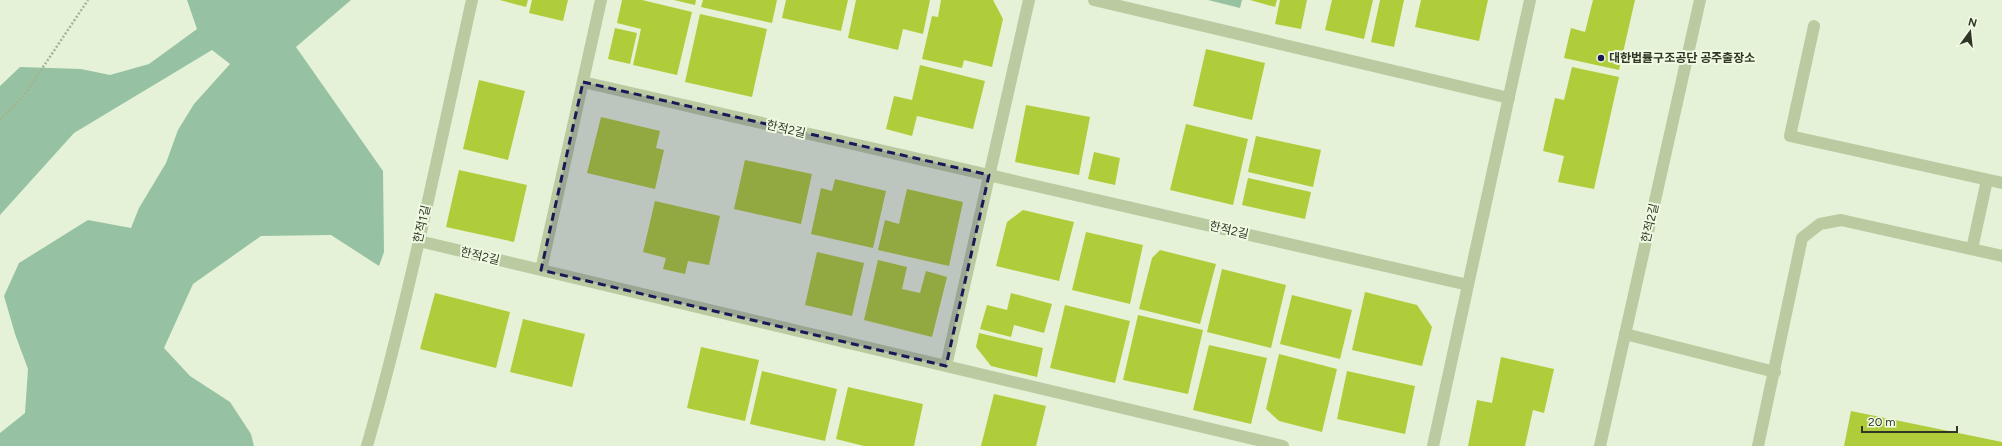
<svg xmlns="http://www.w3.org/2000/svg" width="2002" height="446" viewBox="0 0 2002 446" font-family="Figtree,'Noto Sans KR',sans-serif">
  <style>
    .green { fill: #96c2a3 }
    .building { fill: #afcd3a }
    .lines { fill: none; stroke-linecap: round; stroke-linejoin: round }
    .path { stroke: #a4b38b; stroke-width: 2.5; stroke-dasharray: 2 2; stroke-linecap: butt }
    .lane { stroke: #bacba2; stroke-width: 12 }
    .street { stroke: #bacba2; stroke-width: 12 }
    .marked { fill: #1a1958; fill-opacity: 0.2; stroke: #1a1958; stroke-width: 3; stroke-dasharray: 8 5; stroke-linejoin: round }
    .poi-dot { fill: #1a1958; stroke: #effae3; stroke-width: 1.5 }
    .labels { text-anchor: middle; dominant-baseline: central; stroke-width: 4; stroke-linejoin: round; paint-order: stroke }
    .poi-label { font-size: 12px; font-weight: bold; fill: #313525; stroke: #effae3; text-anchor: start }
    .street-label { font-size: 12px; fill: #313525; stroke: #effae3 }
  </style>
  <rect width="100%" height="100%" fill="#e5f2d7"/>
  <path class="green" d="M187,0h164l-55,47 87,124 1,81 -5,14 -48,-31 -70,1 -68,48 -29,64 26,28 40,26 21,32 3,12h-254v-13l25,-20 3,-44 -13,-35 -11,-38 15,-33 69,-43 43,8 8,-20 27,-45 12,-33 16,-26 36,-40 -18,-14 -138,83 -74,82v-129l20,-19 61,2 29,6 39,-11 48,-35z
    M1208,0h34l-2,8z"/>
  <path class="building" d="M500,0h28l-2,7z
    M532,0h36l-5,21 -34,-8z
    M622,0h20l50,12 -15,63 -44,-10 8,-36 -24,-6z
    M674,0h22l-1,5z
    M703,0h74l-5,23 -71,-16z
    M786,0h62l-7,31 -59,-13z
    M856,0h74l-7,34 -20,-5 -5,21 -50,-12z
    M941,0h52l10,19 -11,48 -28,-7 -2,8 -40,-9 10,-43 6,1z
    M1250,0h27l-2,7z
    M1280,0h27l-6,29 -26,-5z
    M1332,0h41l-9,39 -39,-9z
    M1380,0h24l-10,47 -23,-5z
    M1421,0h67l-9,41 -64,-14z
    M1593,0h42l-16,70 -55,-12 7,-30 14,4z
    M700,14l67,15 -15,68 -67,-15z
    M615,28l22,5 -7,31 -22,-5z
    M1206,49l59,14 -13,57 -59,-14z
    M920,65l65,16 -12,48 -56,-13 -5,20 -26,-7 8,-33 18,4z
    M1572,67l47,10 -25,112 -36,-7 6,-26 -21,-5 12,-53 9,2z
    M479,80l46,11 -17,69 -45,-11z
    M1026,105l64,12 -11,58 -64,-13z
    M601,117l59,14 -4,17 8,2 -9,39 -68,-16z
    M1186,124l62,15 -15,66 -63,-15z
    M1256,136l65,14 -8,37 -65,-15z
    M1094,152l26,6 -5,27 -27,-6z
    M745,160l67,14 -11,50 -67,-15z
    M459,170l68,15 -13,57 -68,-15z
    M1248,178l63,14 -6,27 -63,-14z
    M835,179l51,12 -13,57 -62,-14 10,-46 11,3z
    M907,189l56,13 -14,64 -71,-16 7,-30 14,4z
    M655,201l65,15 -11,49 -21,-4 -3,13 -22,-5 3,-11 -23,-6z
    M1023,210l51,12 -15,59 -63,-15 11,-44z
    M1086,232l57,13 -13,59 -58,-14z
    M1160,250l56,14 -16,60 -61,-15 13,-51z
    M817,252l47,11 -12,53 -47,-11z
    M878,260l29,7 -5,22 18,4 6,-22 21,6 -15,60 -68,-17z
    M1222,269l64,16 -15,63 -64,-16z
    M1365,292l52,13 15,22 -10,39 -70,-16z
    M435,293l75,19 -14,56 -76,-19z
    M1011,293l41,11 -8,29 -30,-8 -3,12 -31,-8 7,-24 20,5z
    M1292,295l60,15 -12,49 -60,-15z
    M1065,305l65,16 -15,62 -65,-15z
    M1138,315l65,15 -15,64 -65,-14z
    M523,319l62,15 -13,53 -62,-15z
    M979,333l64,15 -6,29 -46,-11 -15,-19z
    M1209,345l58,13 -16,66 -58,-14z
    M701,347l58,13 -14,61 -58,-13z
    M1279,354l58,15 -15,63 -43,-11 -13,-12z
    M1501,357l53,12 -10,44 -11,-3 -8,36h-57l9,-46 15,3z
    M762,371l75,18 -12,52 -75,-17z
    M1347,371l68,15 -10,48 -68,-15z
    M848,387l75,17 -9,42h-50l-28,-7z
    M994,394l52,12 -10,40h-55z
    M1851,411l151,31v4h-158z"/>
  <g class="lines">
    <path class="path" d="M0,120l25,-26 63,-94"/>
    <path class="lane" d="M1814,26l-24,110 212,47
      M1972,249l15,-69
      M1625,334l150,38
      M1758,446l44,-208 18,-14 21,-4 161,36"/>
    <path class="street" d="M1094,0l415,98
      M583,82l885,203
      M419,241l864,205
      M541,270l60,-270
      M946,366l83,-366
      M367,446c42,-147 72,-297 105,-446
      M1433,446l97,-446
      M1600,446l100,-446"/>
  </g>
  <path class="marked" d="M583,82l406,93 -43,191 -405,-96z"/>
  <circle class="poi-dot" cx="1601" cy="58" r="4"/>
  <g class="labels">
    <g class="poi-label">
      <text x="1609" y="58">대한법률구조공단 공주출장소</text>
    </g>
    <g class="street-label">
      <text transform="translate(786 129) rotate(13)">한적2길</text>
      <text transform="translate(1650 223) rotate(-77)">한적2길</text>
      <text transform="translate(422 224) rotate(-77)">한적1길</text>
      <text transform="translate(1229 230) rotate(13)">한적2길</text>
      <text transform="translate(480 256) rotate(13)">한적2길</text>
    </g>
  </g>
  <g transform="translate(1970 32) rotate(15)" stroke="#effae3" stroke-width="3" paint-order="stroke">
  <path d="M0-3L7 15L0 10L-7 15Z" fill="#313525"/>
  <text y="-6" font-size="11" font-weight="bold" text-anchor="middle" fill="#313525">N</text>
  </g>
  <path d="M1862 426v6h95v-6" fill="none" stroke="#313525" stroke-width="2"/>
  <text x="1868" y="426" font-size="12" fill="#313525" stroke="#effae3" stroke-width="3" paint-order="stroke">20 m</text>
</svg>
